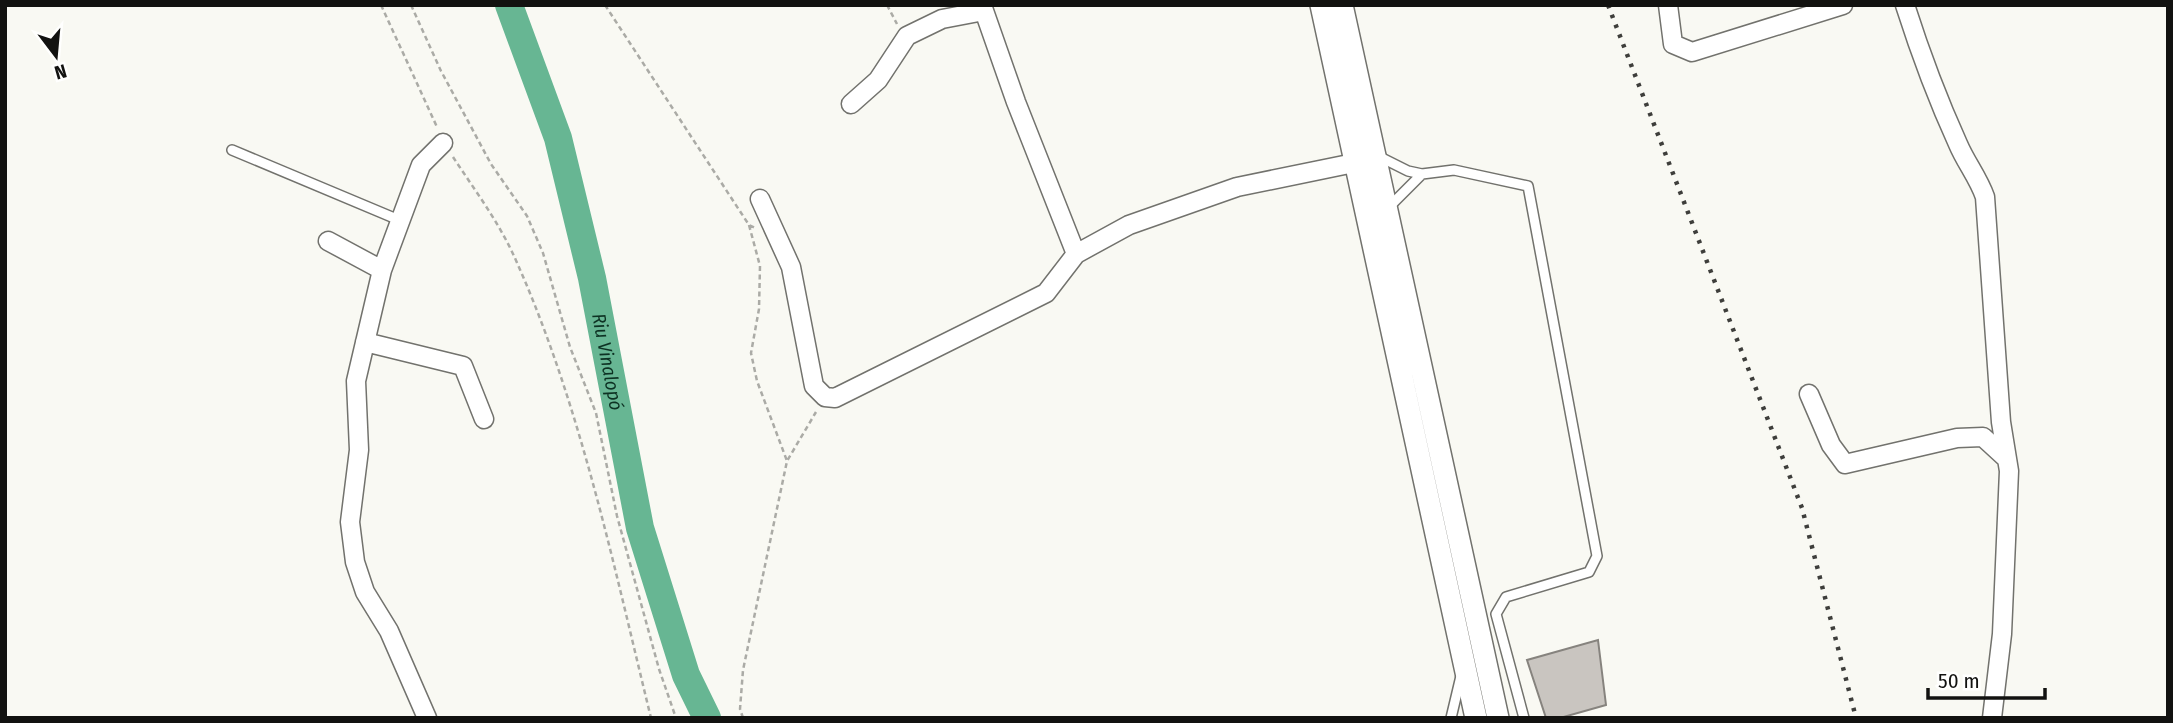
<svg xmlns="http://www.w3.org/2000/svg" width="2173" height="723" viewBox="0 0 2173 723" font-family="'Fira Sans Condensed',sans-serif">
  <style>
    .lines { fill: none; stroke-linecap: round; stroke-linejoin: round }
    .river { stroke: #67b693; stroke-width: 28 }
    .building { fill: #c9c5c0; stroke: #86837e; stroke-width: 2 }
    .service-casing { stroke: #72726d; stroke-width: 12 }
    .minor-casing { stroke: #72726d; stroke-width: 21 }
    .tertiary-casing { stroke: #72726d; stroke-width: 24 }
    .path { stroke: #ababa6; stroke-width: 2.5; stroke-dasharray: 5 3.5; stroke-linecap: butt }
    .service { stroke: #fff; stroke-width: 9 }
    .minor { stroke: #fff; stroke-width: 18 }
    .tertiary { stroke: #fff; stroke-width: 21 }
    .rail { stroke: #3e3e3b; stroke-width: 4.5; stroke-dasharray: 3.5 7; stroke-linecap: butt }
    .labels { text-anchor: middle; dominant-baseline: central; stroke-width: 5; stroke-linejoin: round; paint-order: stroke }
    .water-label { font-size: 19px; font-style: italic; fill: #0d3223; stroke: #fffffe }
  </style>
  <rect width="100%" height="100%" fill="#f9f9f3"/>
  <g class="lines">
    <path class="river" id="s1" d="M509,5l49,133 34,140 48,250 46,147 21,43"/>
  </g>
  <path class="building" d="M1598,640l8,65 -46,13h-14l-19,-58z"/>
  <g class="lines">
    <defs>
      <path id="service" d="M232,150l167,70
        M1378,156l30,15 14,3 32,-4 74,16 69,370 -8,16 -83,25 -10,17 28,104
        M1389,207l33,-33
        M1451,718l10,-42"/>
      <path id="minor" d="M982,5l34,97 60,152
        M1668,5l5,39 19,8 151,-47
        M1905,5c15,47 32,93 53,139 8,19 20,33 27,53l16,225 8,49 -7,163 -10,84
        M851,104l27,-24 29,-44 35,-17 42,-8
        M760,199l31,68 23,119 11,11 10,1 211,-105 30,-39 53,-29 108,-38 117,-24
        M328,241l54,29
        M365,342l98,24 21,53
        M1809,394l22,51 14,19 112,-26 26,-1 24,22
        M427,718l-38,-87 -24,-39 -10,-30 -5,-40 9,-72 -3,-69 26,-111 39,-105 22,-22"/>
      <path id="tertiary" d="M1321,5l155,713
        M1342,5l156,713"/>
    </defs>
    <use href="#service" class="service-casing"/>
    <use href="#minor" class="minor-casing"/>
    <use href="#tertiary" class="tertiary-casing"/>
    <path class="path" d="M381,5l56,122
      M411,5l30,66 50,93 36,52 16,37 27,94 26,66 21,103 42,153 17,49
      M605,5l144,220 6,3
      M887,5l10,19
      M453,157c21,32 45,64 61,99 66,146 99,307 137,462
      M749,225l11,41 -1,43 -8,44 6,28 30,80
      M743,718l-3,-9 3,-39 44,-209 29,-49"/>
    <use href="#service" class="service"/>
    <use href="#minor" class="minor"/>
    <use href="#tertiary" class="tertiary"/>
    <path class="rail" d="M1608,5l194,503 54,210"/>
  </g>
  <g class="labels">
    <g class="water-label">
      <text stroke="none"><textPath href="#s1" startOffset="371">Riu Vinalopó</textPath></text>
    </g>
  </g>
  <rect width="2173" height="723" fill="none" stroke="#121210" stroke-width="14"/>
  <g transform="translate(56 56) rotate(164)" stroke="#fffffe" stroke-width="5" paint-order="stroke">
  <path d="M0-5L12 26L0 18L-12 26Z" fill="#121210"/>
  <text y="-10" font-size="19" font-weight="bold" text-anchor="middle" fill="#121210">N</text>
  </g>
  <path d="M1928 688v10h117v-10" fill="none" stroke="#121210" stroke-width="3.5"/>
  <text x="1938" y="688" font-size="21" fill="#121210" stroke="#fffffe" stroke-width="5" paint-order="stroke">50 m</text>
</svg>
